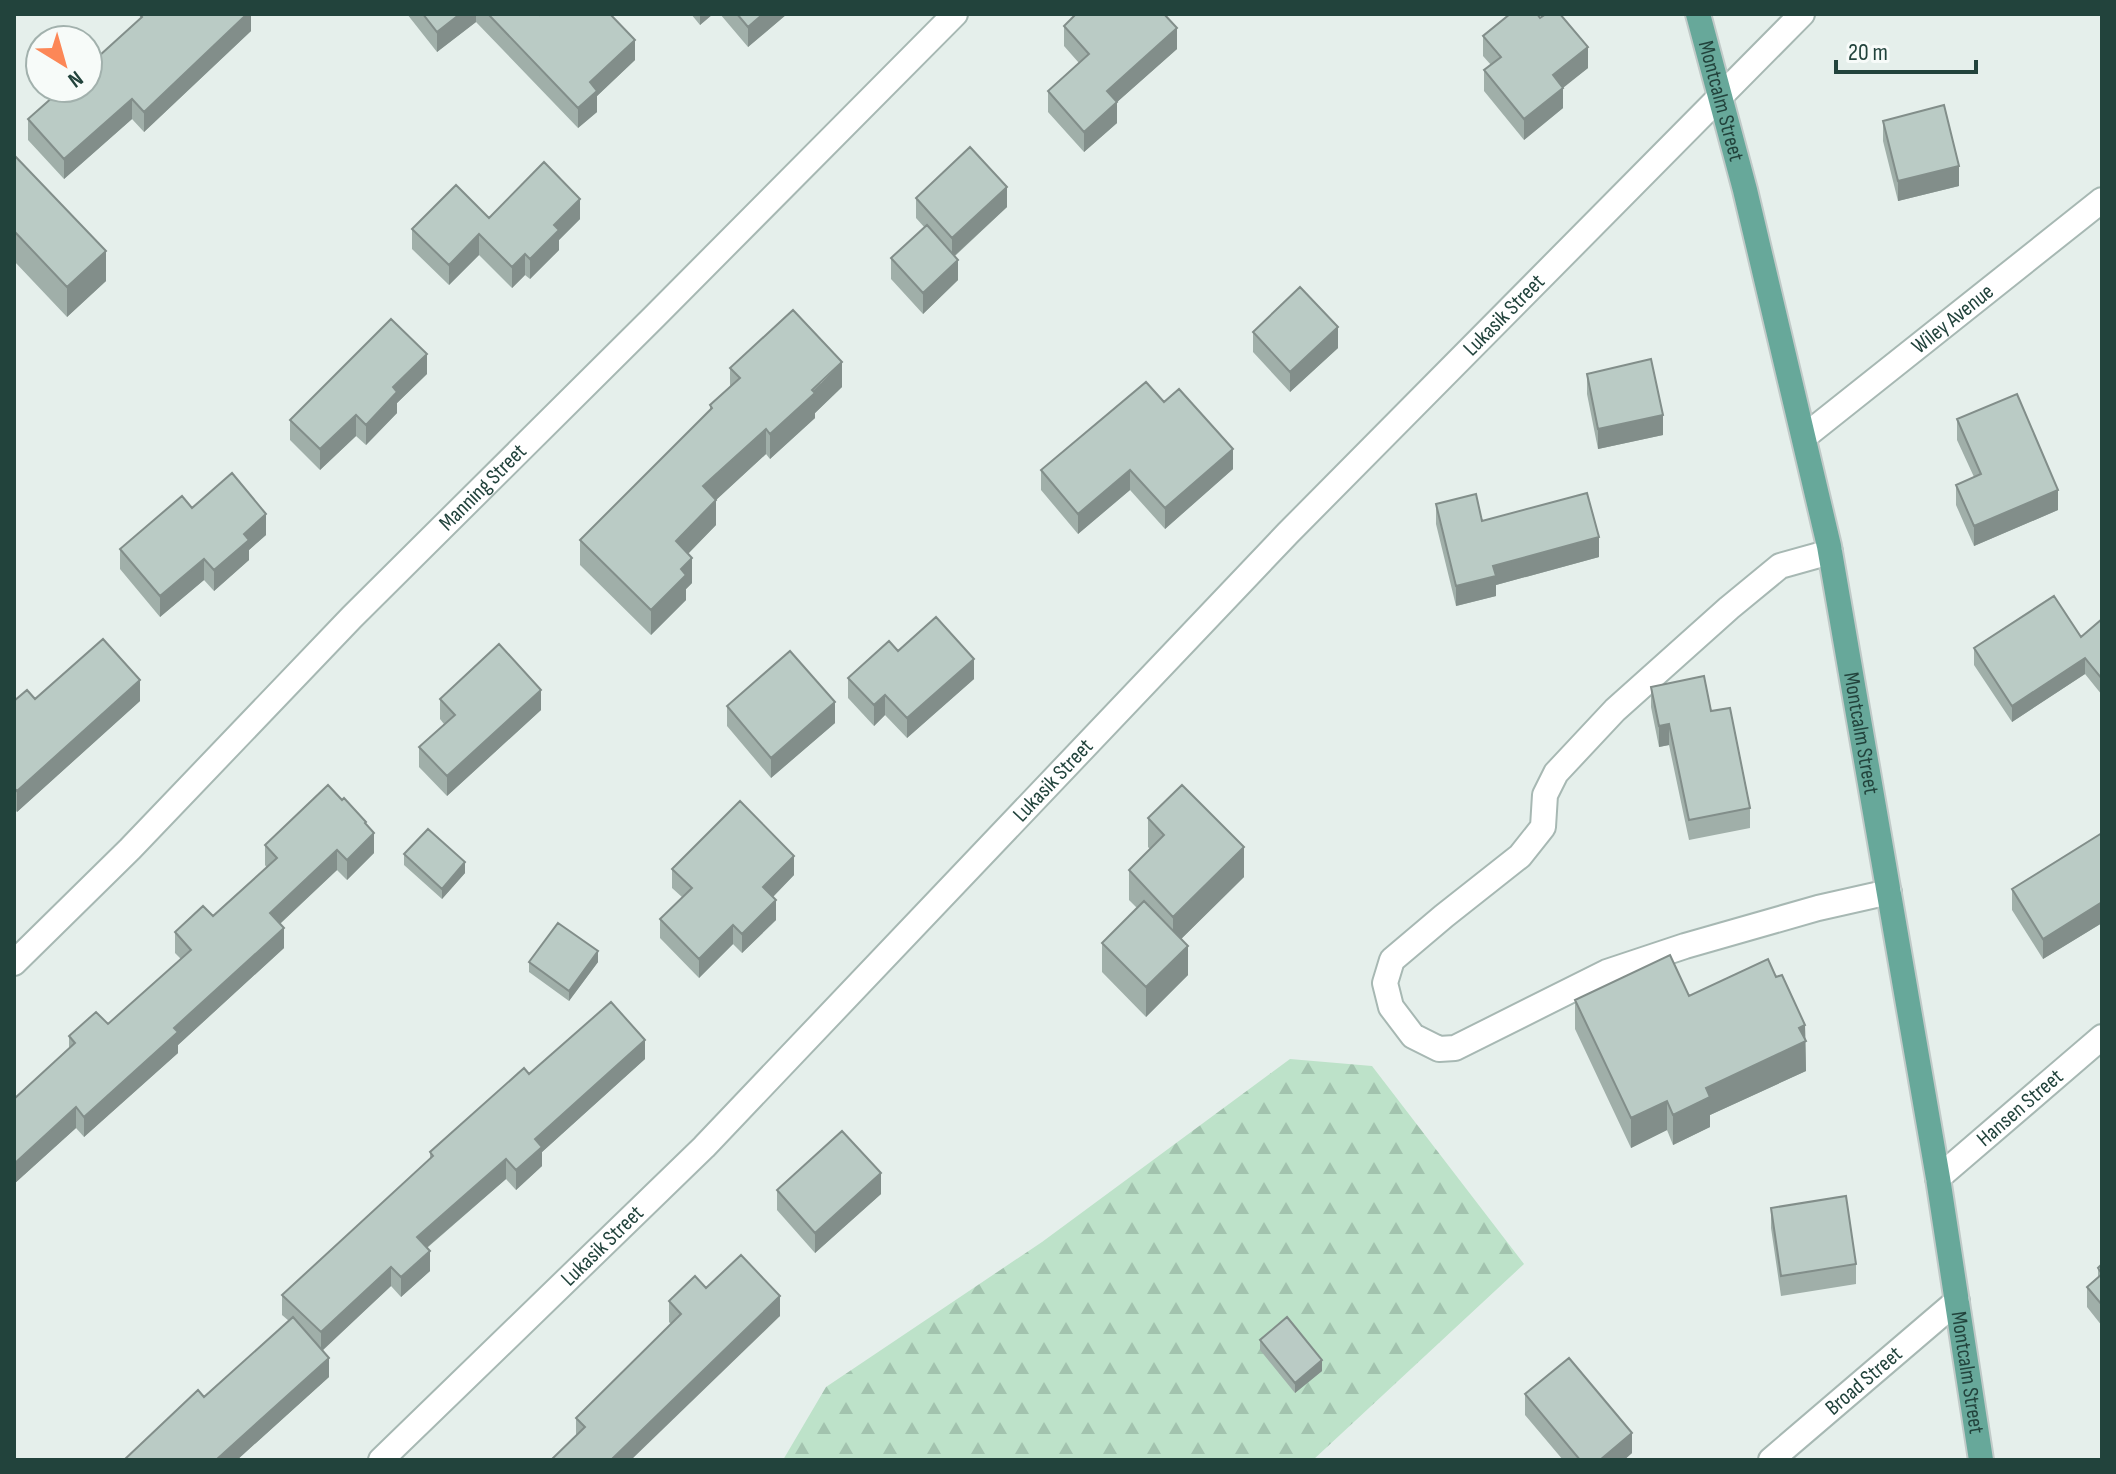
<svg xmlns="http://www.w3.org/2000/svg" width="2116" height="1474" viewBox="0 0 2116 1474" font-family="'Sofia Sans Condensed',sans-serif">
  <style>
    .forest { fill: url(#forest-firs) }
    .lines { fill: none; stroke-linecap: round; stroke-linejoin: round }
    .minor-casing { stroke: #a7b8b3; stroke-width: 28 }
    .major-casing { stroke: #c1cac8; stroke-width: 28 }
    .minor { stroke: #fff; stroke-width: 24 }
    .major { stroke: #67a89a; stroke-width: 24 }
    .wall { fill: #a0afa9 }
    .shaded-wall { fill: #828e8a }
    .building { fill: #bacbc5; stroke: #828e8a; stroke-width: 2 }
    .labels { text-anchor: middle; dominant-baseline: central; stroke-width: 8; stroke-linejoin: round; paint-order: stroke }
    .street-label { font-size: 22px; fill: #22433c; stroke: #f7fbf9 }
  </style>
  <defs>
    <pattern id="forest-firs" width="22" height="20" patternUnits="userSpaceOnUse" patternTransform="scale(2)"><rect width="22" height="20" fill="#bde2c9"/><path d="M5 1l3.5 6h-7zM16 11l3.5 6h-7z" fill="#a2c3ae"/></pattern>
  </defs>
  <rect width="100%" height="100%" fill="#e5efeb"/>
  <path class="forest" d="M1290,1059l82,7 152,198 -211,196h-530l43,-73 216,-145z"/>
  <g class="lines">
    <defs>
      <g id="minor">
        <path id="s1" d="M1804,437l298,-237"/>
        <path d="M1830,552l-50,14 -51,42 -114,102 -59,63 -11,22 -2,32 -23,29 -76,60 -52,44 -7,23 6,24 22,29 26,13 16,-1 152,-76 78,-26 133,-38 71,-16"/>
        <path id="s2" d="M14,963l116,-114 222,-232 302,-300 301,-303"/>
        <path id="s3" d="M1938,1178l164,-141"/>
        <path id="s4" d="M381,1460l323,-313 584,-614 514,-519"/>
        <path id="s5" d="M1771,1460l186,-159"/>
      </g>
      <g id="major">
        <path id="s6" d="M1698,14l47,176 84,356 109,632 43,282"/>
      </g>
    </defs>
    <use href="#minor" class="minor-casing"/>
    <use href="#major" class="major-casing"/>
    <use href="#minor" class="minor"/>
    <use href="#major" class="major"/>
  </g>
  <path class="wall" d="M251,14v17l-107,101 -12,-13 -68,60 -36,-39v-21l113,-100v-3z
    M407,14h130l98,46 -38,36v16l-19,16 -102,-106 -39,30z
    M691,14h22l-13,11z
    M720,14h67l-39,33z
    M1540,18l48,50 -25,19v21l-39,32 -40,-49v-21l7,-5 -8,-9v-20z
    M1064,26l113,23 -60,53v21l-33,29 -36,-40v-21l31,-28 -15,-17z
    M1883,121l76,65 -61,15 -15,-60z
    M14,155l92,126 -39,36 -53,-56z
    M916,198l91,9 -52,49 3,24 -35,34 -32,-35v-21l34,-30 -9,-10z
    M489,218l91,1 -21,21v10l-29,29 -5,-4 -13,13 -33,-33 -30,30 -37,-36v-20z
    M1253,332l85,16 -48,44 -37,-40z
    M730,368l112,19 -27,26v5l-45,41 -4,-5 -50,46v25l-28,29 4,29 -6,6v11l-35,35 -71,-70v-25l130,-130v-5l20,-18z
    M427,374l-30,29v10l-31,32 -10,-9 -36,34 -30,-30v-20z
    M1587,374l76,61 -65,14 -11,-55z
    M1164,402l69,67 -68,60 -35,-39 -52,44 -37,-44v-20z
    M1957,419l101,91 -84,36 -18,-41v-20l18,-8 -17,-37z
    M1436,504l46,17 117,36 -103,28v11l-40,10 -20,-82z
    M192,508l74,27 -17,15v10l-35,31 -10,-11 -44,37 -40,-48v-20z
    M2102,619v76l-17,-21 -73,48 -38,-57v-17l107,-11z
    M898,651l76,28 -67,59 -22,-23 -11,11 -26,-28v-20z
    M1651,687l99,121v20l-61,12 -20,-95 -10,2 -8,-40z
    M35,699l105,2 -123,111 -3,-3v-108z
    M440,699l101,11 -94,86 -28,-29v-20l25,-23 -4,-5z
    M727,706l108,17 -64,55 -44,-52z
    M1148,818l96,59 -63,62 7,36 -42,42 -44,-45v-29l35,-35 -8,-8v-30l21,-21 -2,-2z
    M366,825l8,28 -27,27 -10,-10 -57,54 4,24 -106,97v8l-94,84 -8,-9 -62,56v-85l55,-50v-13l39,-12 73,-65 -6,-6v-21l38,-16 54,-48 -2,-3v-20z
    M2102,833v90l-59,36 -31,-49v-21z
    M404,854l61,19 -23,26 -38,-34z
    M672,869l122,6 -21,22 3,23 -34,33 -9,-9 -34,34 -39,-40v-19l22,-22 -10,-9z
    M529,962h69l-29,39 -40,-29z
    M1776,977l29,48 1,46 -96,44v12l-37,18 -6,-15 -36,18 -56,-119v-29l114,-4z
    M645,1059l-103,93v14l-26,24 -10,-11 -79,69 3,23 -29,26 -10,-11 -69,64 7,27 -92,83h-113l80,-63 85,-76 -7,-6v-20l148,-136v-7l99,-78z
    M777,1190l104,4 -66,59 -38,-43z
    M1771,1208l85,56v20l-75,12 -10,-68z
    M2102,1264v62l-15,-19v-20l11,-9v-10z
    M706,1288l74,28 -204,119v-17l95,-94 -2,-2v-21z
    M1260,1340l62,31 -27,22 -35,-43z
    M1525,1394l107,59 -8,7h-61l-38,-45z"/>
  <path class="shaded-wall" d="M247,14h4v17l-107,101v-20z
    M460,14h16v8l-39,30v-20z
    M700,14h13l-13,11z
    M763,14h24l-39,33v-20z
    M1177,28v21l-70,62v-20z
    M635,40v20l-38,36v16l-19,16v-20l12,-26z
    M1588,47v21l-35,28v-21z
    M1563,88v20l-39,32v-21z
    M132,99v20l-68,60v-20z
    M1117,102v21l-33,29v-20z
    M1959,166v20l-61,15v-20z
    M1007,187v20l-55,51v-20z
    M580,199v20l-21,21v10l-29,29v-20l24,-34z
    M479,234v21l-30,30v-20z
    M106,251v30l-39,36v-30z
    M525,254v21l-13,13v-21z
    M958,260v20l-35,34v-21z
    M1338,327v21l-48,44v-20z
    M427,354v20l-30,29v10l-31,32v-20l27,-38z
    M842,362v25l-27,26v5l-45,41v-25z
    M356,415v21l-36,34v-21z
    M1663,415v20l-65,14v-20z
    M766,429v25l-63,58v-26z
    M1233,449v20l-68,60v-21z
    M1130,470v20l-52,44v-20z
    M2058,490v20l-84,36v-20z
    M716,500v25l-40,41v-25z
    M266,514v21l-17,15v10l-35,31v-21l30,-36z
    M1599,537v20l-103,28v11l-40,10v-20l37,-20z
    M692,558v25l-6,6v11l-35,35v-25l30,-41z
    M204,559v21l-44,37v-21z
    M2085,658v16l-73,48v-16z
    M974,659v20l-67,59v-20z
    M140,680v21l-123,111v-21z
    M541,690v20l-94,86v-20z
    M885,695v20l-11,11v-21z
    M835,702v21l-64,55v-20z
    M1669,724v21l-10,2v-21z
    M366,822v18l8,-7v20l-27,27v-20z
    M1244,847v30l-71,70v-30z
    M337,850v20l-67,63v-20z
    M794,856v19l-31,32v-20z
    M465,862v11l-23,26v-10z
    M776,900v20l-34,33v-19z
    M2102,902v21l-59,36v-20z
    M733,925v19l-34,34v-19z
    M284,928v20l-106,97v8l-94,84v-20l90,-89z
    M1188,946v29l-42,42v-30z
    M598,951v11l-29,39v-10z
    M1805,1025l1,46 -96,44v12l-37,18v-30l33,-27z
    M645,1040v19l-103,93v14l-26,24v-20l19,-31z
    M1667,1101v29l-36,18v-30z
    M76,1107v21l-62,56v-20z
    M506,1159v20l-89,77v-19z
    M881,1173v21l-66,59v-20z
    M430,1251v20l-29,26v-20z
    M391,1267v19l-70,66v-20z
    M780,1296v20l-149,144h-20z
    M329,1358v19l-92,83h-21z
    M1322,1360v11l-27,22v-10z
    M1632,1433v20l-8,7h-24z"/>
  <path class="building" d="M142,14h105l-103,98 -12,-13 -68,60 -36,-40 35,-31h25v-22l54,-49 -1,-1z
    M423,14h37l-23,18z
    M488,14h49l2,1 1,-1h70l25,26 -45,42 7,9 -19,17z
    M737,14h26l-15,13z
    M1076,14l34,1 54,-1 13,14 -70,63 10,11 -33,30 -36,-41 41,-37 -25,-28z
    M1510,14h27l3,4 6,-4h14l28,33 -35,28 10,13 -39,31 -40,-49 17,-13 -18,-21z
    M1944,105l15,61 -61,15 -15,-60z
    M970,147l37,40 -55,51 -36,-40z
    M14,155l92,96 -39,36 -53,-56z
    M544,162l36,37 -26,26 5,5 -29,29 -5,-5 -13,13 -33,-33 -30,31 -37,-36 44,-44 33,33z
    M927,225l31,35 -35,33 -32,-35z
    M1300,287l38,40 -48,45 -37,-40z
    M793,310l49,52 -30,28 3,3 -45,41 -4,-5 -63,57 13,14 -40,41 16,17 -11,11 5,6 -35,35 -71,-70 132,-132 -2,-3 30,-27 -10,-10z
    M391,319l36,35 -34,33 4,5 -31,33 -10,-10 -36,34 -30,-29z
    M1651,359l12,56 -65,14 -11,-55z
    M1146,382l18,20 15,-13 54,60 -68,59 -35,-38 -52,44 -37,-44z
    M2017,394l41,96 -84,36 -18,-41 25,-11 -24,-55z
    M232,473l34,41 -22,20 5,6 -35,30 -10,-11 -44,37 -40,-47 62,-53 10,12z
    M1587,493l12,44 -106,29 3,10 -40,10 -20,-82 40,-10 6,27z
    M2054,596l27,41 21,-18v60l-17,-21 -73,48 -38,-58z
    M936,617l38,42 -67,59 -22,-23 -11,10 -26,-27 41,-37 9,10z
    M103,639l37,41 -123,111 -3,-3v-87l13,-11 8,9z
    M499,644l42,46 -94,86 -28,-29 36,-32 -15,-16z
    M790,651l45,51 -64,56 -44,-52z
    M1704,676l7,35 19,-3 20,100 -61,12 -20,-96 -10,2 -8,-39z
    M328,785l14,15 2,-2 22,24 -1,1 9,10 -27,27 -10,-10 -67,63 14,15 -110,100 4,4 -94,85 -8,-10 -62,57v-65l61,-56 -6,-7 27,-24 12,12 83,-74 -16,-18 28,-26 10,10 64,-58 -12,-13z
    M1182,785l62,62 -71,70 -44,-47 35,-35 -16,-17z
    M740,801l54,55 -31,31 13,13 -34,34 -9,-9 -34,34 -39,-40 32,-31 -20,-19z
    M428,829l37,33 -23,27 -38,-35z
    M2102,833v69l-59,37 -31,-50z
    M1144,901l44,45 -42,41 -44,-44z
    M558,923l40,28 -29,40 -40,-29z
    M1670,955l19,41 79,-37 8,18 6,-2 23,50 -6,3 7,13 -100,47 4,9 -37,18 -6,-14 -36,17 -56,-118z
    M611,1002l34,38 -110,99 7,8 -26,23 -10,-11 -89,78 13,14 -29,26 -10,-10 -70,65 -39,-37 151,-139 -3,-4 94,-84 5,6z
    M842,1131l39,42 -66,60 -38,-43z
    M1846,1196l10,68 -75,12 -10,-68z
    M741,1255l39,41 -169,164h-60l34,-33 -9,-9 105,-104 -12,-13 26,-25 11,12z
    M2102,1264v10l-4,-6z
    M2102,1274v31l-15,-18z
    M293,1317l36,41 -113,102h-92l74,-70 6,7z
    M1287,1317l35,43 -27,23 -35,-43z
    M1569,1358l63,75 -32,27h-20l-55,-66z"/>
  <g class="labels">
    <g class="street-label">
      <text stroke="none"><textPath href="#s6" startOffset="90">Montcalm Street</textPath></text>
      <text stroke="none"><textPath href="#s4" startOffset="1604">Lukasik Street</textPath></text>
      <text stroke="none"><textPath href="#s1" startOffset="190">Wiley Avenue</textPath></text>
      <text stroke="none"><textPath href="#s2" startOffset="668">Manning Street</textPath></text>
      <text stroke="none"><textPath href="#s6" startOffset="738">Montcalm Street</textPath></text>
      <text stroke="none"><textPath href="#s4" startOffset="956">Lukasik Street</textPath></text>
      <text stroke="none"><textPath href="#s3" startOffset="108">Hansen Street</textPath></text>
      <text stroke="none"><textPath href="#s4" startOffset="308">Lukasik Street</textPath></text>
      <text stroke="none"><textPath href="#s6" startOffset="1386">Montcalm Street</textPath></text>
      <text stroke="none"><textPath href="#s5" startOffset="122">Broad Street</textPath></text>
    </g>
  </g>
  <rect width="2116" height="1474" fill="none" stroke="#22433c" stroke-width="32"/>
  <g transform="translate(64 64) rotate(143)"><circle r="38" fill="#f7fbf9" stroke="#a2b1ad" stroke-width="2"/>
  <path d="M0-6L14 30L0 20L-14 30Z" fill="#fc8757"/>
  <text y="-12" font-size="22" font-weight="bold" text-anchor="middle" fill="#22433c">N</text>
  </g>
  <path d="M1836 60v12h140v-12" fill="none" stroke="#22433c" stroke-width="4"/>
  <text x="1848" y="60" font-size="24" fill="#22433c" stroke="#f7fbf9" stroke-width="6" paint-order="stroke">20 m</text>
</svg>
